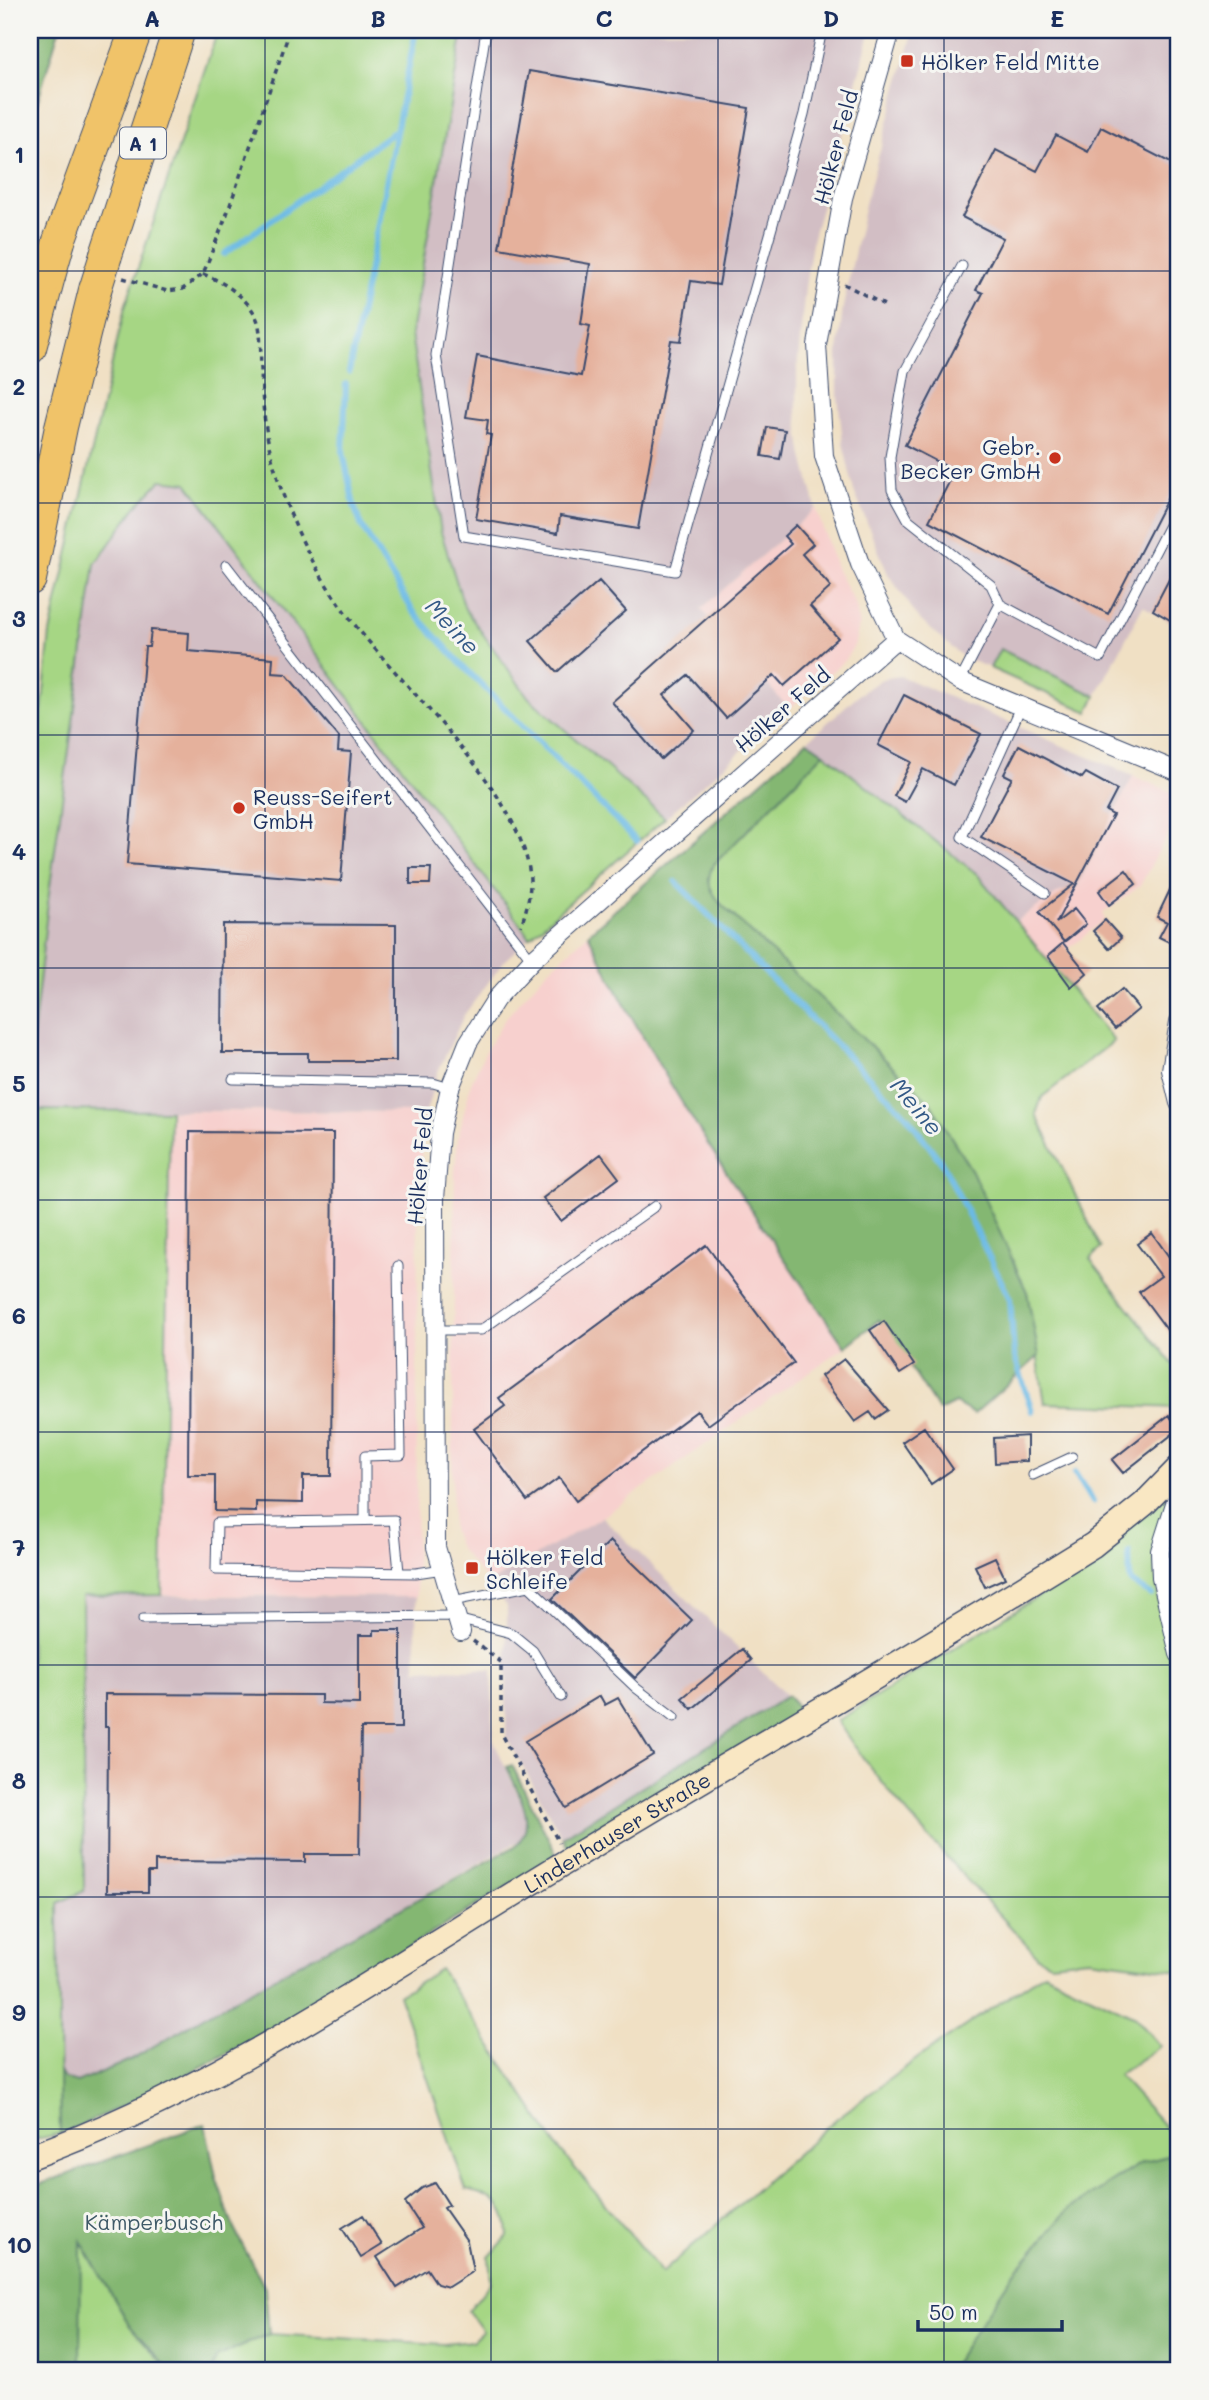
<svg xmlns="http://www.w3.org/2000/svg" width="1209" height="2400" viewBox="0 0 1209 2400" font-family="Mali,sans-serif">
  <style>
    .built { fill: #f7d0ce }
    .industrial { fill: #d2bec4 }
    .green { fill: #a6d684; stroke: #608271; stroke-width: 2 }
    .forest { fill: #84b772; stroke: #507368; stroke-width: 2 }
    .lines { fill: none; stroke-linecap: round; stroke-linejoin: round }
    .stream { stroke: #6abae5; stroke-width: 6 }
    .building { fill: #e5b19c }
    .service-casing { stroke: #3b4a6d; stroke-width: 11 }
    .minor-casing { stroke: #3b4a6d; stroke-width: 20 }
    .secondary-casing { stroke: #3b4a6d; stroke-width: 27 }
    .motorway-casing { stroke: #3b4a6d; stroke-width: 34 }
    .path { stroke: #3b4a6d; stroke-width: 3.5; stroke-dasharray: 5 5; stroke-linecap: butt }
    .service { stroke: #fff; stroke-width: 9 }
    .minor { stroke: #fff; stroke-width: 18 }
    .secondary { stroke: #f9e7c3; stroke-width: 24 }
    .motorway { stroke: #f0c369; stroke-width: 32 }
    .motorway-bridge-casing { stroke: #3b4a6d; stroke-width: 34; stroke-linecap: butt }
    .motorway-bridge { stroke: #f0c369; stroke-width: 32 }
    .grid { fill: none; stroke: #1b2f5e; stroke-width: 2; stroke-opacity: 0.55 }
    .poi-dot { fill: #c8321e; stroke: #f6f6f2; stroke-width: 2.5 }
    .labels { text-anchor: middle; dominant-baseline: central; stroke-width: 6; stroke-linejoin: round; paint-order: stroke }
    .shield { fill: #f6f6f2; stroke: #5d6b8a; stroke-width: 2 }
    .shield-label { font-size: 19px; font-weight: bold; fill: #1b2f5e }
    .poi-label { font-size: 21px; fill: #1b2f5e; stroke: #f6f6f2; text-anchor: start }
    .street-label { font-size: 21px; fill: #1b2f5e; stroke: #f6f6f2 }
    .park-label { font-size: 21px; fill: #3e5968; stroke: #f6f6f2 }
    .water-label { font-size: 23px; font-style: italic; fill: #335986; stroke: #f6f6f2 }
    .neatline { fill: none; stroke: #1b2f5e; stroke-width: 2.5 }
    .grid-label { font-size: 23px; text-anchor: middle; font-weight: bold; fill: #1b2f5e }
  </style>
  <rect width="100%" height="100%" fill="#f6f6f2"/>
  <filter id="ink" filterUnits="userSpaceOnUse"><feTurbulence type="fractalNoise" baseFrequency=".0143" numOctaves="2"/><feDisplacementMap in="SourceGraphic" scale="14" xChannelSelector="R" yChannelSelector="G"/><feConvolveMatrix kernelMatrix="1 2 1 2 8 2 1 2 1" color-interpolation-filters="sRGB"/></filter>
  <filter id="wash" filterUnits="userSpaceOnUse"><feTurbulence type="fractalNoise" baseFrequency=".00686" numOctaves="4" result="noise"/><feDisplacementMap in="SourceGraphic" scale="28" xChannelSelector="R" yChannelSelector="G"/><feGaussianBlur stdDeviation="1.57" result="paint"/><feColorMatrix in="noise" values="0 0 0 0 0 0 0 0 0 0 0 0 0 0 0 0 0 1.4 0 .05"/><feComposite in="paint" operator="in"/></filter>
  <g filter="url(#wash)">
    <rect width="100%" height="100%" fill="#f0e0c4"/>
    <path class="built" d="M816,508l21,62 19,36 3,18 -4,20 -10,16 -56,49 -88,-100z
      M1133,776l46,19v18l-39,73 -38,28 3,5 -55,45 -34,-43 44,-29 17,-5z
      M588,934l32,65 138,222 87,126 -243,170 -113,66 -30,-35 -7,-19 3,-359 3,-32 13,-55 14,-31 19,-32 40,-46z
      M170,1111l256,1 -8,74 -2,411 -254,-2z"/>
    <path class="industrial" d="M463,30h408l-58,207 -8,50 -8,83v44l5,38 14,56 -115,101 88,100 -124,109 -136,-120 -64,-89 -24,-77 -30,-198z
      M914,30h265v596l-36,-20 -47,90 -96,-47 -10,19 -26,-10 -44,-38 -32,-46 -34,-83 -11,-48 -5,-46v-44l5,-46 22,-103z
      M161,480l26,3 343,454 -25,23 -41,55 -27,59 -11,38 -396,-2v-46l19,-171 46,-329 41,-57z
      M900,676l233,100 -56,111 -17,5 -44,29 -40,-47 -169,-133 50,-45 25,-17z
      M602,1517l185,179 -225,141 -56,-101 1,-130 -18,-23z
      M82,1595l334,2v72l76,1 1,69 32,72 4,14 -5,13 -393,222 -54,23 -13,-4 -5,-9 -1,-167 26,-12z"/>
    <path class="green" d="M218,30h245l-52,304 30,198 24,77 64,89 136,120 -135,119 -343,-454 -26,-3 -25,27 -41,57 -46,329 -19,171v-237l20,-194 75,-326z
      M1000,649l96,47 -8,16 -98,-44z
      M824,753l153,121 137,167 -72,56 -6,17 65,134 -11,11 82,104 7,4v41l-134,-5 -18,-111 -318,-403 -2,-13 7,-12z
      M30,1110l140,1 -8,484 -80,1 2,295 -26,12 2,231 -30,6z
      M1178,1483l-18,37 -7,32 9,72 17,62v285l-90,-12 -39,4 -12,-6c-68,-76 -144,-150 -201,-236l208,-129 57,-43z
      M440,1969l119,180 103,124 174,-154 86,-64 122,-82 91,44 25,29 -42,29 61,67v11l-38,10 -73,47 -55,64 -64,96h-737l4,-13 53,-23 175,10 28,-3 11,-10 -15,-20 23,-29 -2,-25 19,-21c-1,-30 -14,-40 -42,-46l-67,-195z
      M80,2240l50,86 39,44h-89z"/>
    <path class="forest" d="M30,30h29l-29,96z
      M807,741l17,12 -110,111c-9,16 -5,24 6,39l209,198 43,70 55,121 12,64 -65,58 -19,-11 -16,8 -60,-91 -34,27c-92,-133 -186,-268 -257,-413z
      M787,1696l14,15 -233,138 -5,-12z
      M512,1765l45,91c-162,99 -322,205 -497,278l-1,-64 5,9 13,4 53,-23 85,-50 299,-163c26,-22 4,-54 -7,-80z
      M205,2124l11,53 18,52 31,59 4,46 -52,23 -5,13h-43l-39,-44 -49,-85 -1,129h-50v-182z
      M1179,2153v217h-230l64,-96 55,-64 73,-47z"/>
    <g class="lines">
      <path class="stream" d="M224,254l171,-123
        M349,372l67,-342
        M346,384l-3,68 11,54 8,21 51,84 48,53 176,177
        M676,882l231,234 37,50 66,133 4,55 18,57
        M1075,1473l18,29
        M1129,1552l1,29 21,14"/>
    </g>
    <g id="blocks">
      <path class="building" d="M529,71l220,37 -30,177 -28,-4 -10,60 -10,-1 -33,189 -78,-13 -2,17 -82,-14 15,-84 -5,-1 2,-14 -22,-3 11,-61 104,20 9,-50 -9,-2 9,-60 -91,-16z
        M1101,127l78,40v309l-71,138 -179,-93 26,-50 -50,-26 78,-152 -7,-3 27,-52 -41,-21 34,-67 41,21 19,-36 32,17z
        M767,427l18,3 -5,29 -18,-3z
        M796,525l17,19 -11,10 29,33 -21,19 28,32 -54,48 -10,-11 -48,43 -38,-43 -24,20 30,35 -33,29 -49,-57 179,-158 -7,-8z
        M1179,560v65l-26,-15z
        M599,581l27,30 -69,61 -27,-31z
        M151,630l38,3 -1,18 85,7 -1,15 14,1 53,63 -1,14 13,1 -10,129 -214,-17 18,-217h4z
        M904,695l77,39 -27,51 -31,-16 -18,33 -11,-6 17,-34 -33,-17z
        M1019,745l63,33 4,-5 31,17 -11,21 7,4 -57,108 18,-14 12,15 -22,18 -25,-30 35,-28 -93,-47 31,-59 -8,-4z
        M410,868h21l-1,16h-20z
        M1126,870l10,14 -27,21 -10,-14z
        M1179,871v65l-4,9 -16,-8 8,-15 -10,-5z
        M1105,920l16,18 -12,11 -16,-18z
        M223,924l173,1v136h-88v-8h-86z
        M1063,943l24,30 -16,14 -23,-31z
        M1122,989l17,20 -24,20 -17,-20z
        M190,1132l143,1 -2,343h-28v27l-47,-1v10l-41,-1v-36h-27z
        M601,1154l18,24 -58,43 -18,-23z
        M1152,1233l27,38v75l-40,-54 22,-16 -24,-32z
        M706,1245l88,118 -86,62 -11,-14 -121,90 -17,-23 -32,23 -53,-72 31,-23 -6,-8z
        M884,1321l30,44 -14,9 -30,-44z
        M844,1359l44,51 -13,9 -5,-7 -15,10 -34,-46z
        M1169,1415l10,14 -56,44 -11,-13z
        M924,1427l29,42 -22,15 -29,-42z
        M1027,1436v25l-32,2 -1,-25z
        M610,1541l82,79 -57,58 -83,-79z
        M995,1557l10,21 -20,9 -10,-21z
        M374,1630h27v98h-40l-2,126h-54v8l-150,-1v11h-7v20h-41l1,-165h-3v-33l216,1v8l38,1v-69h15z
        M742,1649l9,11 -59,49 -10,-11z
        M600,1696l5,9 13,-7 35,57 -87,53 -41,-67z
        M435,2183l14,22 -5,3 23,33 6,30 -25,16 -11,-3 -10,-15 -30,19 -20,-31 45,-29 -17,-26 17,-14z
        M363,2215l19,30 -21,13 -19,-30z"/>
    </g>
  </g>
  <g filter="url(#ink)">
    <use href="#blocks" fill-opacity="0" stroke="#3b4a6d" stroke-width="2"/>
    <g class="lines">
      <defs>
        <path id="service" d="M486,30l-50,325 28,181 211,35 129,-457 18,-84
          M226,565l306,395
          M1000,604l100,54 79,-152
          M960,681l40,-77 -9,-19 -83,-66 -16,-29 -2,-33 15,-86 57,-105
          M1021,707l-59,130 83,56
          M233,1079l200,4 17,5
          M436,1330h45l174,-124
          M1033,1475l39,-18
          M365,1520v-64l36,-1 -3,-189
          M399,1572l-5,-52 -177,3 -1,47 200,3 27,-4
          M1167,1583l12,15
          M452,1601l77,-15 107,102 38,29
          M143,1619l313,-3
          M457,1619l54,14 22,18 28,46"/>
        <path id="minor" d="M891,30l-48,168 -26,147 7,111 36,108 36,75 64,42 219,91
          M1179,1022l-8,48 8,33
          M1179,1491l-19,60 1,26 18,77
          M461,1632l-25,-85 -1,-348 5,-66 10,-45 18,-45 28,-44 36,-39 364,-321"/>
        <g id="secondary">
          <path id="s1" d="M30,2157c194,-70 363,-191 539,-297 174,-106 351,-207 524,-315l51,-41 35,-36"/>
        </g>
        <path id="motorway" d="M59,241l77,-211
          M106,255l73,-225
          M30,348l19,-72
          M30,579l31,-152 34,-137"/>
      </defs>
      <use href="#service" class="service-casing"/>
      <use href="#minor" class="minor-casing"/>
      <use href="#secondary" class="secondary-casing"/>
      <use href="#motorway" class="motorway-casing"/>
      <path class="path" d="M203,274c21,8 48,25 55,48 4,14 2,33 3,47 1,34 4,67 14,100 14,50 39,101 70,143 53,72 164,166 183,252 5,22 0,41 -7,62
        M123,278l44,13 16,-2 20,-15 24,-60 63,-184
        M844,284l44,23
        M473,1641l28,21v72l58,109"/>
      <use href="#service" class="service"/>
      <use href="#minor" class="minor"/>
      <use href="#secondary" class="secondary"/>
      <use href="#motorway" class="motorway"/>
      <defs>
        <path id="motorway-bridge" d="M49,276l10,-35
          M95,290l11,-35"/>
      </defs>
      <use href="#motorway-bridge" class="motorway-bridge-casing"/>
      <use href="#motorway-bridge" class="motorway-bridge"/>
    </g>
  </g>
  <path class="grid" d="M265,30v2340M491,30v2340M718,30v2340M944,30v2340M30,271h1149M30,503h1149M30,735h1149M30,968h1149M30,1200h1149M30,1432h1149M30,1665h1149M30,1897h1149M30,2129h1149"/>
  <g class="poi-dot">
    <rect x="900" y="54" width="14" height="14" rx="3.5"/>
    <circle cx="1055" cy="458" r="7"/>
    <circle cx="239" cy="808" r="7"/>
    <rect x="465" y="1561" width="14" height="14" rx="3.5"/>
  </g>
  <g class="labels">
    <rect class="shield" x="120" y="127.5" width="46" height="31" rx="5"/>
    <g class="shield-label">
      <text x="143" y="143">A 1</text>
    </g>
    <g class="poi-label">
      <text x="921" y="61">Hölker Feld Mitte</text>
      <text x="1041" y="446" text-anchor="end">Gebr.<tspan x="1041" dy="24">Becker GmbH</tspan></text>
      <text x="253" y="796">Reuss-Seifert<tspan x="253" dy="24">GmbH</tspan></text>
      <text x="486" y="1556">Hölker Feld<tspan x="486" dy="24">Schleife</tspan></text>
    </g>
    <g class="street-label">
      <text transform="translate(835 147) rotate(-75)">Hölker Feld</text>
      <text transform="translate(782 709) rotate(-41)">Hölker Feld</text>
      <text transform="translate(419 1166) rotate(-85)">Hölker Feld</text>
      <text stroke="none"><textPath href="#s1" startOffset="672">Linderhauser Straße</textPath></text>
    </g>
    <g class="park-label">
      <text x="154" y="2221">Kämperbusch</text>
    </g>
    <g class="water-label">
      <text transform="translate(453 626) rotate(47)">Meine</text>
      <text transform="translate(917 1106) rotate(50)">Meine</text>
    </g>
  </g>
  <rect width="1209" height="2400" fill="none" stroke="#f6f6f2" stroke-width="77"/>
  <path d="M918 2320v10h144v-10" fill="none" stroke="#1b2f5e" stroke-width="3.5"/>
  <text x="929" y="2320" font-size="21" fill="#1b2f5e" stroke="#f6f6f2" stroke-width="5" paint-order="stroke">50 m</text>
  <rect x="38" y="38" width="1132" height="2324" class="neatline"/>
  <g class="grid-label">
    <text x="152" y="27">A</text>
    <text x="378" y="27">B</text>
    <text x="604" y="27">C</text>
    <text x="831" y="27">D</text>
    <text x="1057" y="27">E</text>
    <text x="19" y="163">1</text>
    <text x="19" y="395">2</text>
    <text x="19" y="627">3</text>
    <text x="19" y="860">4</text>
    <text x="19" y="1092">5</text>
    <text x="19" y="1324">6</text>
    <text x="19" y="1556">7</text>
    <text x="19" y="1789">8</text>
    <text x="19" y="2021">9</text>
    <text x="19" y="2253">10</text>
  </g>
</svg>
